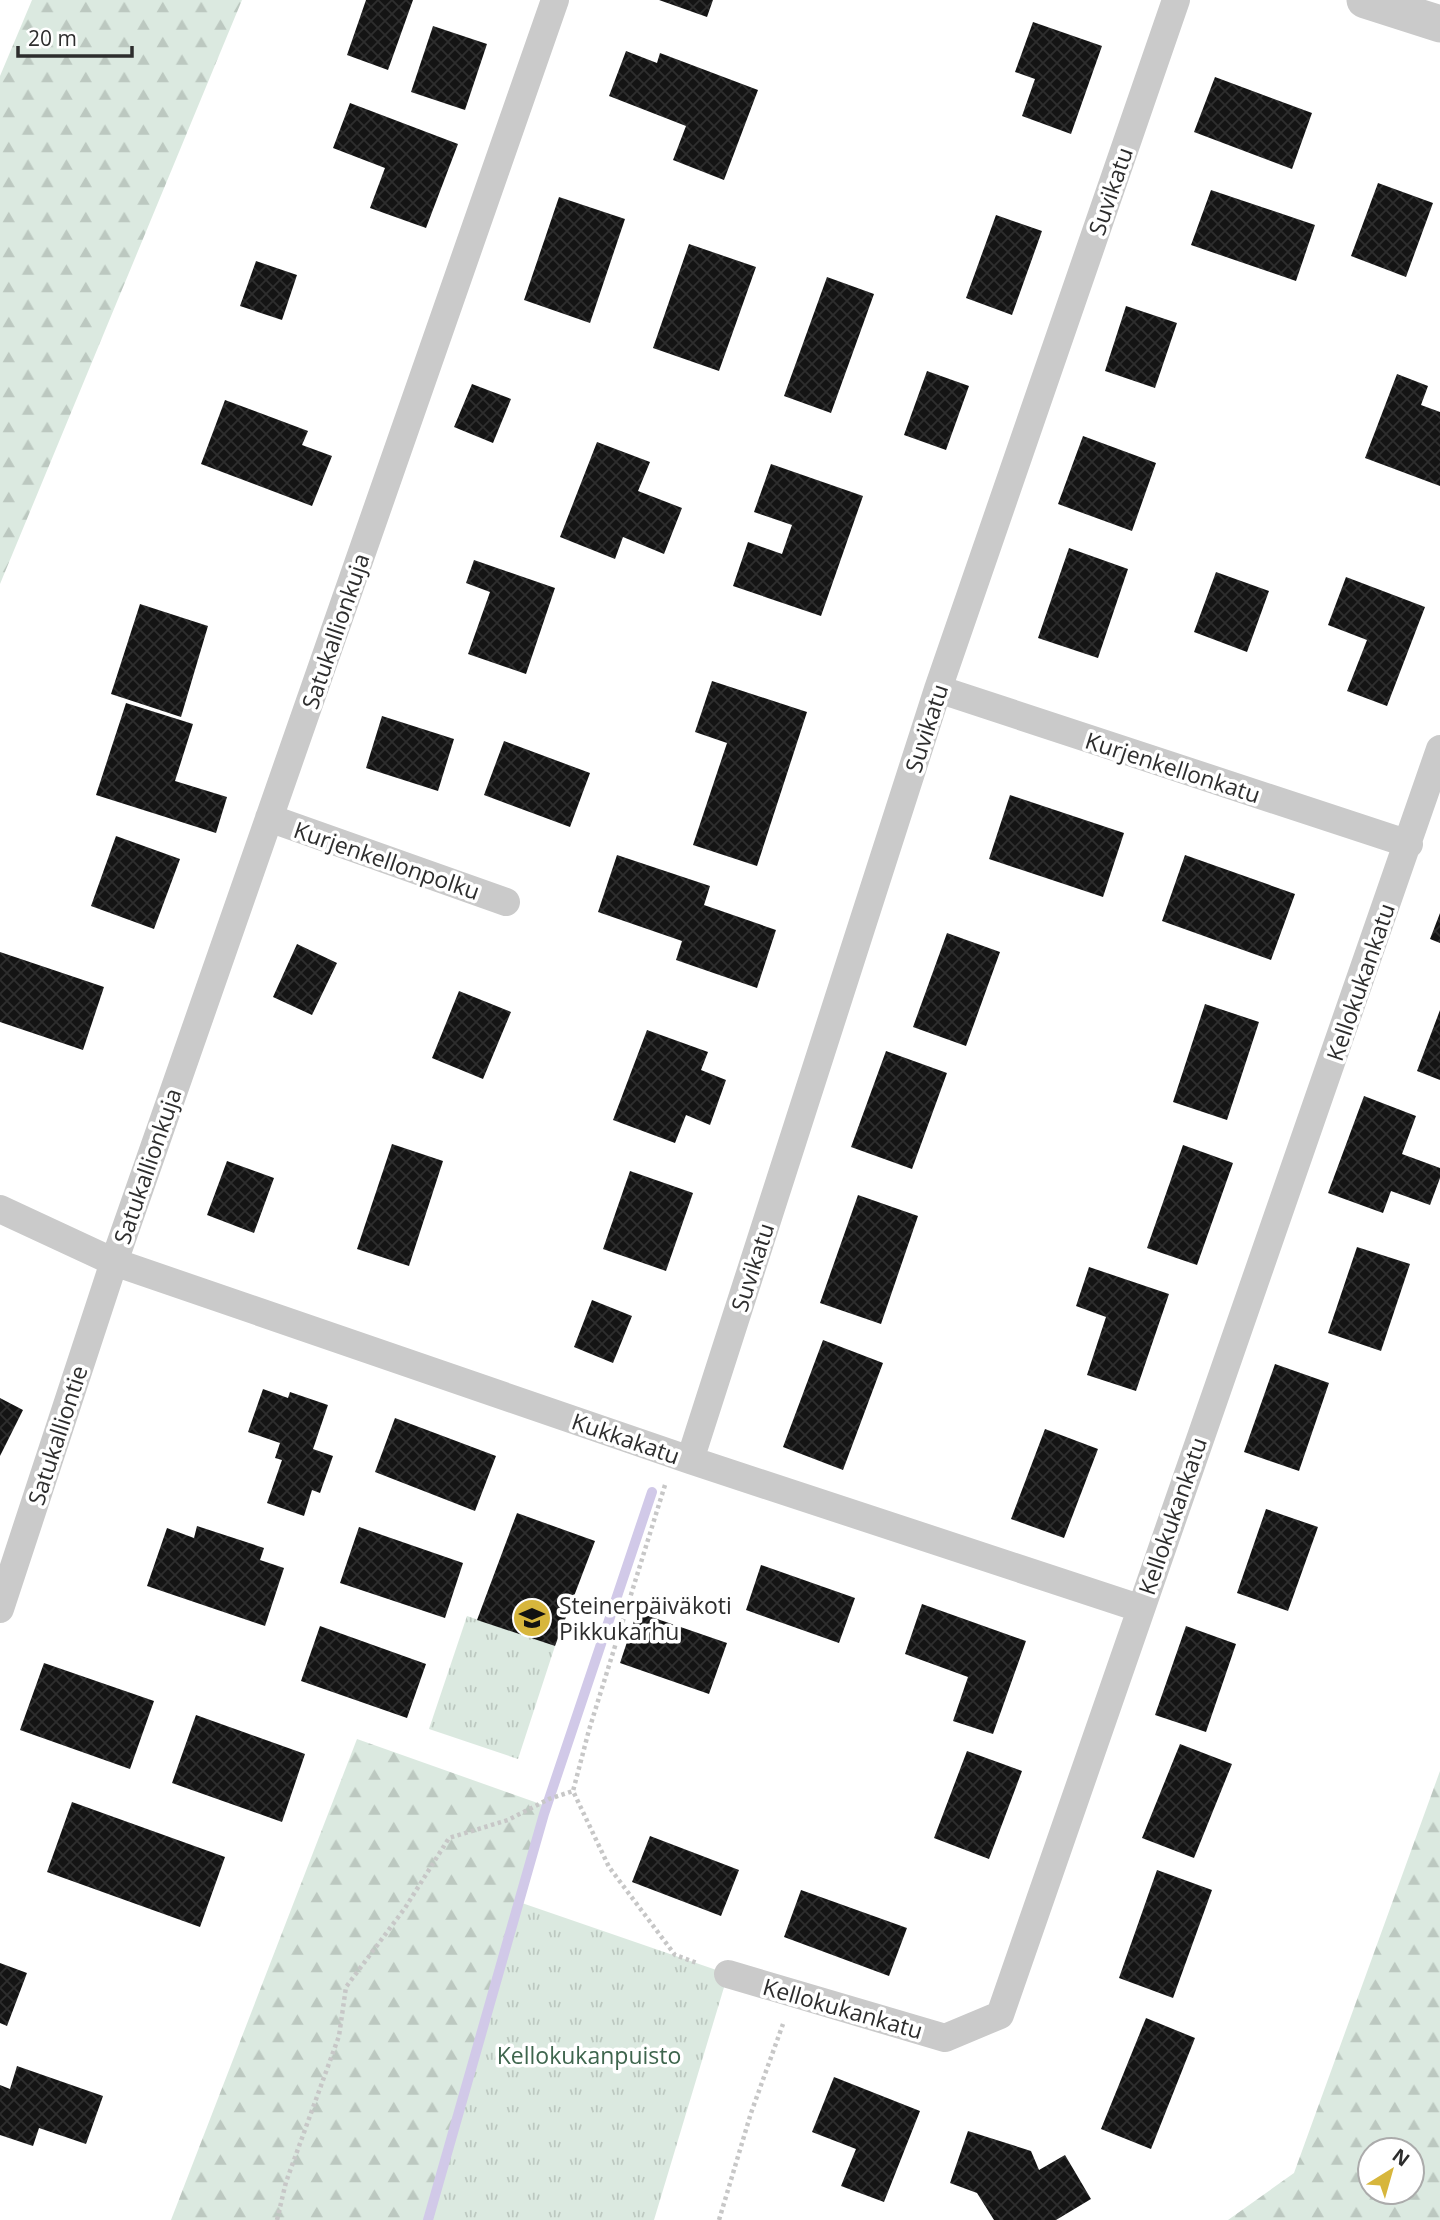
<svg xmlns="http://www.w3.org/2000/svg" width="1440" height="2220" viewBox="0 0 1440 2220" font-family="'Open Sans',sans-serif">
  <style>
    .forest { fill: url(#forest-firs); fill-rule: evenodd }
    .park { fill: url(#park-tufts) }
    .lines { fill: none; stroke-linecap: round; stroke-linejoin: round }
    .stream { stroke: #d1c9e8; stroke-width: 10 }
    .building { fill: url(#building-cross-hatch) }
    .path { stroke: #c7c7c7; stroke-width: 4.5; stroke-dasharray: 3.5 3.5; stroke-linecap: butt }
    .minor { stroke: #cacaca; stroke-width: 28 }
    .tertiary { stroke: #cacaca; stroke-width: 37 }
    .labels { text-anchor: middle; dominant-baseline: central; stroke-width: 7; stroke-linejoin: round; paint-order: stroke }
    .street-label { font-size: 23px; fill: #2d2d2d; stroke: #fff }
    .poi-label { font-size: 23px; fill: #2d2d2d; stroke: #fff; text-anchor: start }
    .park-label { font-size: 23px; fill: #3e654d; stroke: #fff }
  </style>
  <defs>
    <pattern id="forest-firs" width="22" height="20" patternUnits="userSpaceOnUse" patternTransform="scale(1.75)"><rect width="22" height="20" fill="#dbe9e0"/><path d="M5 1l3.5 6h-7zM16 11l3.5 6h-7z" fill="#bcc8c0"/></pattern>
    <pattern id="park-tufts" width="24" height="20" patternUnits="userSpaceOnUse" patternTransform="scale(1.75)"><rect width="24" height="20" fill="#dbe9e0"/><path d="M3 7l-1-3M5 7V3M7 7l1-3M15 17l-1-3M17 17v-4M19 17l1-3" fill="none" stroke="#bcc8c0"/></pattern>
    <pattern id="building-cross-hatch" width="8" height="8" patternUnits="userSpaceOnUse" patternTransform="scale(1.75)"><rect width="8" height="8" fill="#141414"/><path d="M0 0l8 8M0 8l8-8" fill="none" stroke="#2e2e2e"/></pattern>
  </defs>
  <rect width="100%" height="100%" fill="#fff"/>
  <path class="forest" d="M32,0h210l-242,584v-508z
    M357,1739l189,67 -114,414h-261z
    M1440,1771v449h-212l66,-47zM1370,2150h42v42h-42z"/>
  <path class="park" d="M467,1616l88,30 -37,113 -89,-30z
    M519,1902l209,72 -74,246h-226z"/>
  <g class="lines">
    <path class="stream" d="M428,2220l116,-406 108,-322"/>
  </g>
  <path class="building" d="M366,0h47l-25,70 -41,-15z
    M659,0h54l-6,17z
    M1033,22l69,24 -31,88 -49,-18 13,-37 -20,-7z
    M433,26l54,18 -22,66 -54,-18z
    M626,51l31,12 3,-10 98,37 -34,90 -51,-20 13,-34 -77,-30z
    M1215,77l97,36 -20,56 -98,-37z
    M350,103l108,41 -32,84 -56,-20 15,-40 -52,-20z
    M1378,183l55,20 -27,74 -55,-21z
    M1211,190l104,35 -19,56 -105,-36z
    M559,197l66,22 -35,104 -66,-23z
    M996,215l46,16 -30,84 -46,-17z
    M689,244l67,23 -37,104 -66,-23z
    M256,261l41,14 -15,45 -42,-14z
    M827,277l47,17 -43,119 -47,-17z
    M1126,306l51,17 -22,65 -50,-17z
    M927,371l42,15 -23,64 -42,-15z
    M1397,374l31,12 -7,19 19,7v74l-75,-28z
    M472,384l39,15 -18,44 -39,-16z
    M225,400l83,31 -6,14 30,11 -20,50 -111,-42z
    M1083,436l73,27 -24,68 -74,-27z
    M597,442l53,20 -12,29 44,17 -18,46 -41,-17 -8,22 -55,-22z
    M771,464l92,32 -42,120 -88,-30 15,-44 34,12 10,-29 -38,-13z
    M1069,548l59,21 -30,89 -60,-20z
    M474,560l81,28 -29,86 -58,-20 22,-62 -24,-9z
    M1216,572l53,19 -22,61 -53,-20z
    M1346,577l79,30 -38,99 -40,-15 20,-51 -39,-15z
    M140,604l68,22 -27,91 -70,-23z
    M712,681l95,31 -50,154 -64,-21 34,-102 -32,-11z
    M126,703l67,21 -18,57 52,16 -11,36 -120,-38z
    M382,716l72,23 -16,52 -72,-23z
    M504,741l86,32 -20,54 -86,-32z
    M1010,795l114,38 -21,64 -114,-38z
    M116,836l64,23 -26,70 -63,-23z
    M617,855l93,31 -6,19 72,25 -19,58 -81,-28 6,-19 -84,-29z
    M1185,855l110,39 -24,66 -109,-39z
    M1440,913v30l-10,-4z
    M947,933l53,19 -34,94 -53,-19z
    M297,944l40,19 -25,52 -39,-18z
    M0,952l104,35 -21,63 -83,-28z
    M459,991l52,21 -28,67 -51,-21z
    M1205,1004l54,18 -32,98 -54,-18z
    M1440,1010v70l-23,-9z
    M647,1030l61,22 -7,18 25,10 -16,45 -24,-10 -11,28 -62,-23z
    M886,1051l61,22 -35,96 -61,-22z
    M1364,1096l52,20 -14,38 38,14v10l-10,27 -39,-14 -8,22 -55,-20z
    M392,1144l51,17 -34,105 -52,-17z
    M1183,1145l50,18 -36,102 -50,-17z
    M227,1161l47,17 -20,55 -47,-18z
    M630,1171l63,22 -27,78 -63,-22z
    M858,1195l60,21 -37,108 -61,-21z
    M1357,1247l53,17 -29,87 -53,-18z
    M1089,1267l80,27 -33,97 -49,-16 19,-58 -30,-11z
    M592,1300l40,16 -19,47 -39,-16z
    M823,1340l60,23 -40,107 -60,-23z
    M1275,1364l54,19 -30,88 -55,-19z
    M263,1389l25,9 2,-6 38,13 -15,44 20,7 -13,37 -8,-3 -8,26 -37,-13 15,-43 -7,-2 5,-15 -32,-11z
    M0,1398l23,12 -23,46z
    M395,1418l101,38 -21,55 -100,-39z
    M1045,1429l53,20 -34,89 -53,-19z
    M1266,1509l52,18 -30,84 -51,-18z
    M517,1513l78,28 -40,105 -78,-26z
    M197,1526l67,22 -4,12 24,8 -19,58 -118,-40 20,-58 27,10z
    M359,1527l104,36 -18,55 -105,-35z
    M761,1565l94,33 -16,45 -93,-33z
    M922,1604l104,37 -33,93 -40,-13 15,-44 -63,-23z
    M637,1612l90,31 -18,51 -89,-31z
    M320,1626l106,38 -19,54 -106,-37z
    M1186,1626l50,18 -30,88 -51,-17z
    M44,1663l110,38 -24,68 -110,-39z
    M196,1715l109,39 -23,68 -110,-39z
    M1180,1744l52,20 -38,94 -52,-20z
    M967,1751l55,20 -33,88 -55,-21z
    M72,1802l153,55 -25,70 -153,-55z
    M650,1836l89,34 -18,46 -89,-34z
    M1157,1870l55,20 -39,108 -54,-20z
    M801,1890l106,38 -18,48 -105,-39z
    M0,1963l27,10 -20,53 -7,-3z
    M1146,2018l49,20 -44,111 -50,-20z
    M17,2066l86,30 -17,48 -47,-16 -6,18 -33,-11v-50l10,4z
    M834,2077l86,34 -36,91 -43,-16 15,-37 -44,-17z
    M968,2131l63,20 8,19 26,-15 26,44 -35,21h-62l-17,-27 -27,-10z"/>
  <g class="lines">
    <path class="path" d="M665,1485l-76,245 -16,61 36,76 66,88 22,8
      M277,2220l9,-38 53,-146 7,-49 59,-79 44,-70 59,-18 41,-21 24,-8
      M719,2220l32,-107 32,-89"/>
    <path class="minor" d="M938,689l471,155
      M269,818l237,84
      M0,1209l114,53 576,198 449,148
      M690,1460l248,-771 238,-689
      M0,1609l114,-347 441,-1262
      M728,1974l217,64 55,-23 440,-1266"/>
    <path class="tertiary" d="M1365,0l75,24"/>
  </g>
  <defs>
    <symbol id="school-disc" viewBox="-11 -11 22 22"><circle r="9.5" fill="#d7b63c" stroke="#fff"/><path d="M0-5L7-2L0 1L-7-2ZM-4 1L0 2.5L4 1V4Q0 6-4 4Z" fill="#111"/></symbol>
  </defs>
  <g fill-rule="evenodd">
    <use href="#school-disc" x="510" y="1596" width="44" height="44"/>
  </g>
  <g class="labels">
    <g class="street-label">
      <text transform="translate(1110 191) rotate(-71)">Suvikatu</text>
      <text transform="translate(335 631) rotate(-71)">Satukallionkuja</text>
      <text transform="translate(926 728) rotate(-72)">Suvikatu</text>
      <text transform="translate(1173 767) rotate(18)">Kurjenkellonkatu</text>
      <text transform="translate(387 860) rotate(19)">Kurjenkellonpolku</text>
      <text transform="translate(1360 982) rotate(-71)">Kellokukankatu</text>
      <text transform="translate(147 1166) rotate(-71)">Satukallionkuja</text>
      <text transform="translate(752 1267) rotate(-72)">Suvikatu</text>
      <text transform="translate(57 1435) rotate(-72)">Satukalliontie</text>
      <text transform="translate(626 1438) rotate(19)">Kukkakatu</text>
      <text transform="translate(1172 1516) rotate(-71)">Kellokukankatu</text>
      <text transform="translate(843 2008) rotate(16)">Kellokukankatu</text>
    </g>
    <g class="poi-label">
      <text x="559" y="1605">Steinerpäiväkoti<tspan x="559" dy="26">Pikkukarhu</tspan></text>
    </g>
    <g class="park-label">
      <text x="589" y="2055">Kellokukanpuisto</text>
    </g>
  </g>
  <g transform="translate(1391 2171) rotate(37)"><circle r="33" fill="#ffffff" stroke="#ababab" stroke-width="2"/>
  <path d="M0-5L12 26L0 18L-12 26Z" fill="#d7b63c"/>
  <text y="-10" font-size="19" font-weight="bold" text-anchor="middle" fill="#2d2d2d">N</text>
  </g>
  <path d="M18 46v10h114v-10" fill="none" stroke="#2d2d2d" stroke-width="3.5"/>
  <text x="28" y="46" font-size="21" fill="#2d2d2d" stroke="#ffffff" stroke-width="5" paint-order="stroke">20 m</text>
</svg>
